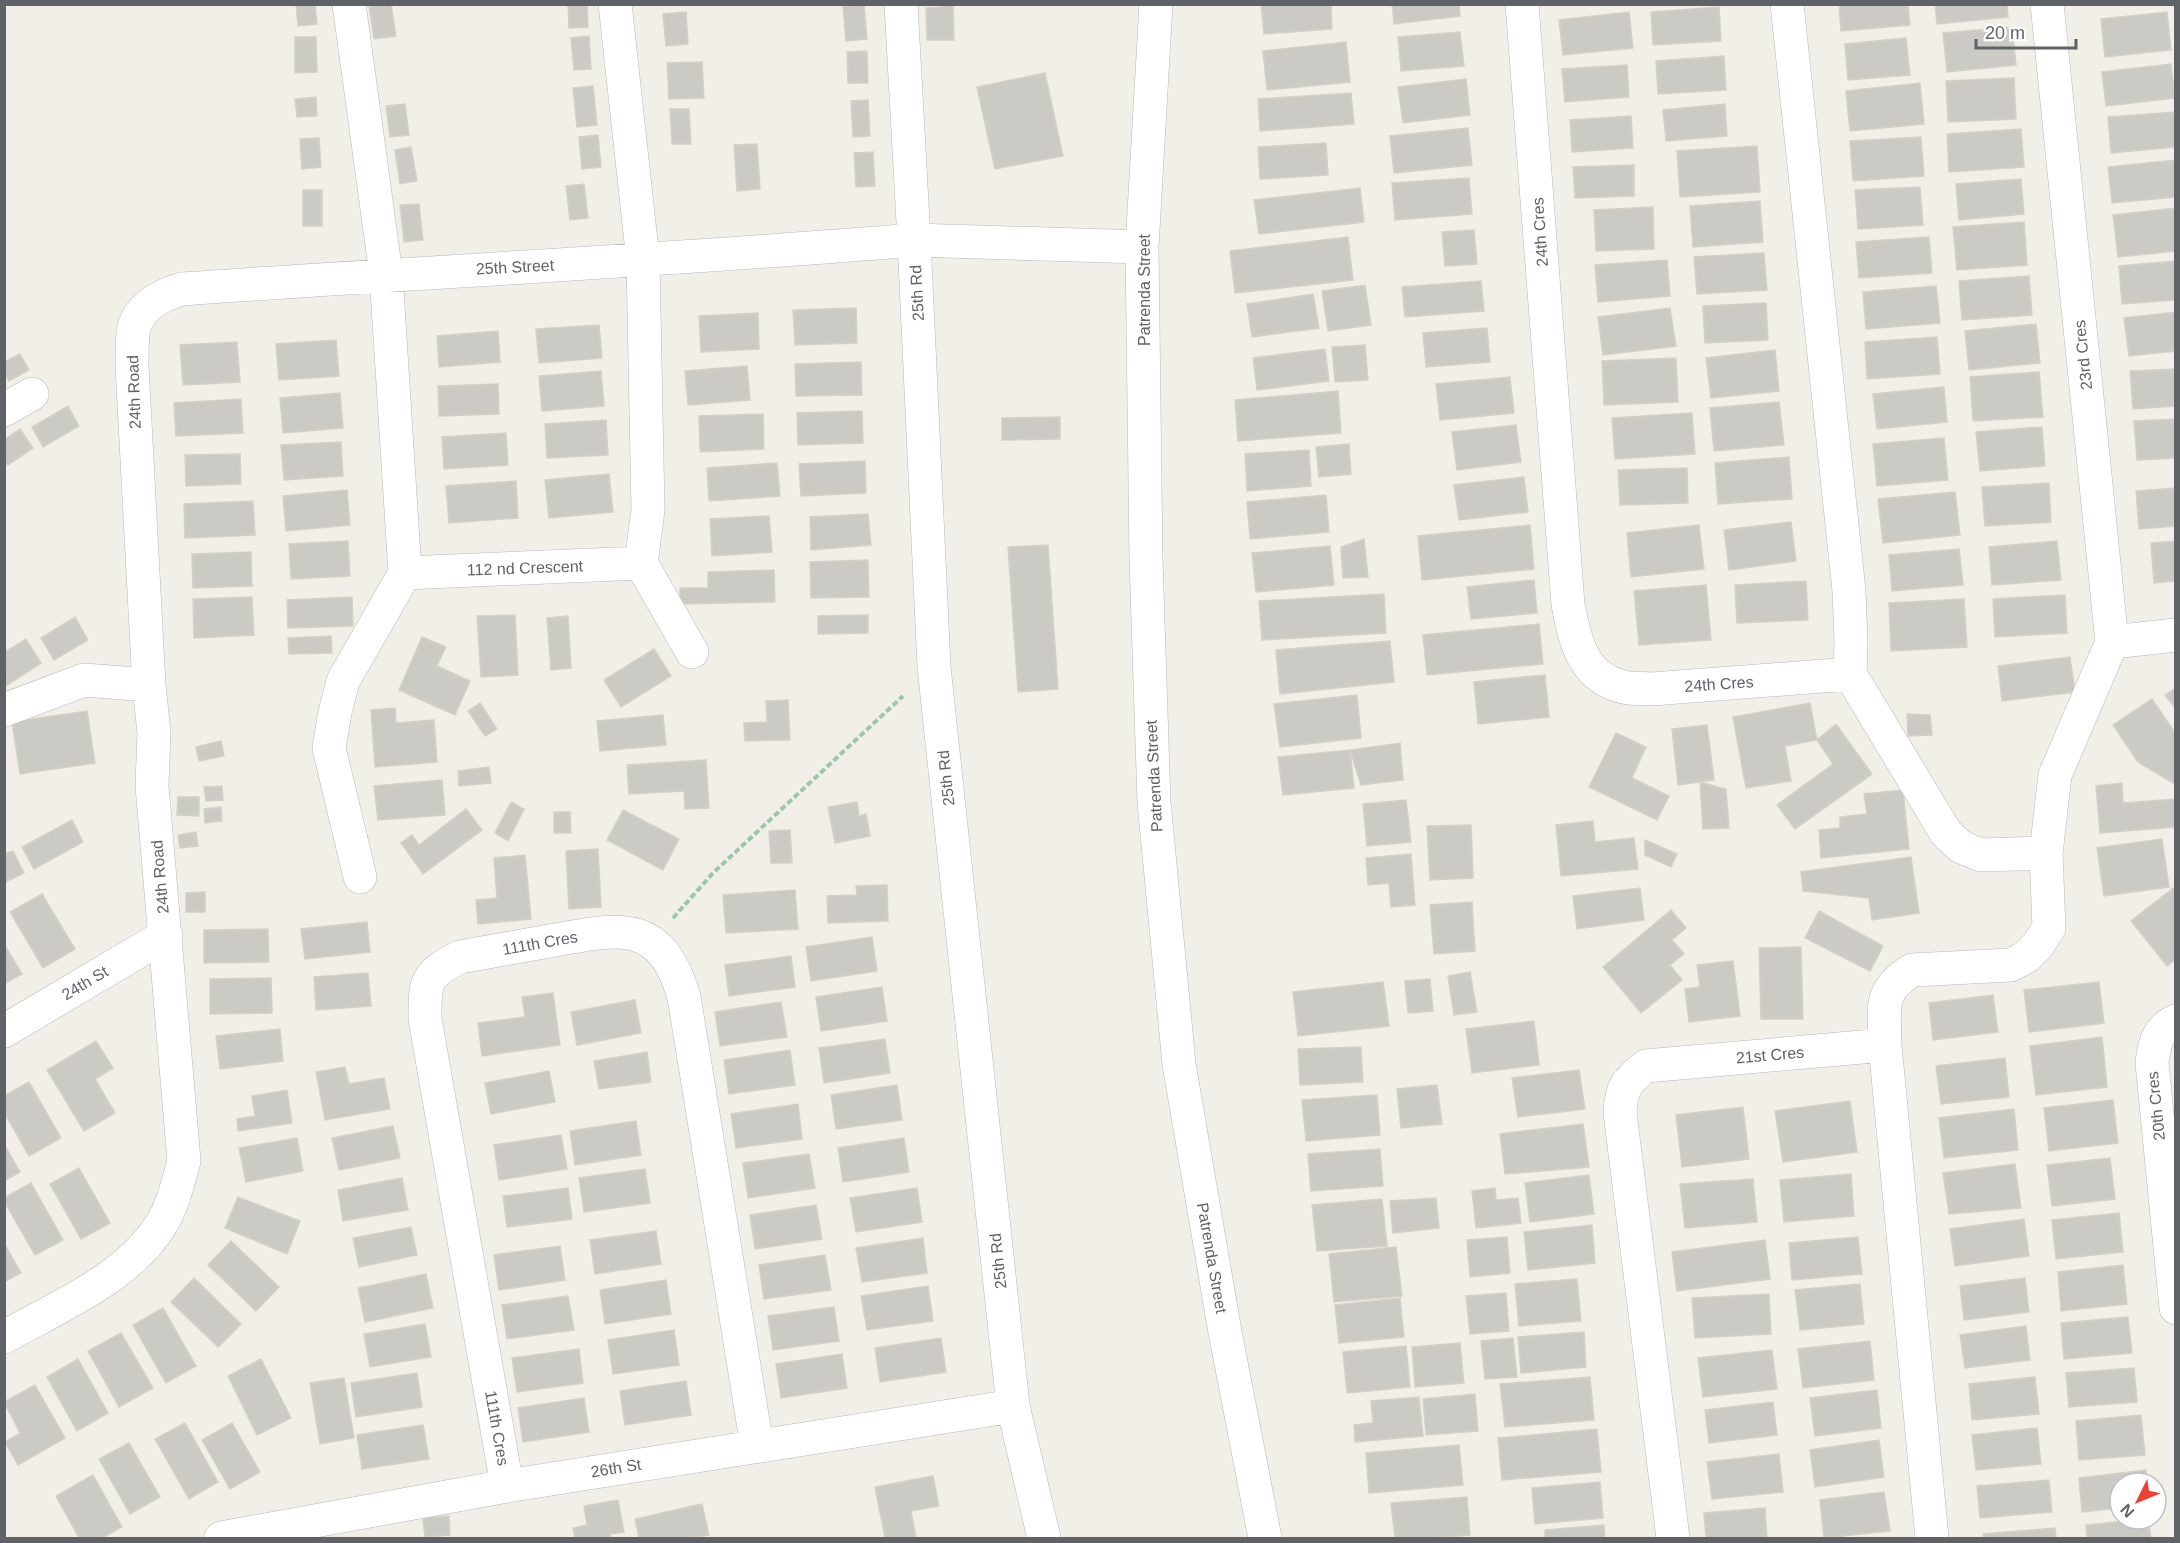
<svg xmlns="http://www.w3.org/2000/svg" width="2180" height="1543" viewBox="0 0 2180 1543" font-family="Arial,sans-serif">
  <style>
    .building { fill: #cccac5; stroke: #d6d1c6; stroke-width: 1.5 }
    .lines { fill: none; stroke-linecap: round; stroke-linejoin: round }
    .minor-casing { stroke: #b5b8bc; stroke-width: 34 }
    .path { stroke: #9cc7a9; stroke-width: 4; stroke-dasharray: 6 3; stroke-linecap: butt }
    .minor { stroke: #fff; stroke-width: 33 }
    .labels { text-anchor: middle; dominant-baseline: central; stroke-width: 4.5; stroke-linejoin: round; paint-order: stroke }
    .street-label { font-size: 16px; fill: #5f6368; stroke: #fff }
  </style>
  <rect width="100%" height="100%" fill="#f1efe8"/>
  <path class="building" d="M296,4h19l2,20 -19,2z
    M391,4l5,32 -22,3 -5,-34z
    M568,4h19l1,23 -19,1z
    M942,4h11l1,36h-27l-1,-32 16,-1z
    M1261,4h70l1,25 -68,5z
    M1392,4h67l1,12 -66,8z
    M1839,4h69l2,21 -69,6z
    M1935,4h72l1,13 -71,7z
    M864,5l3,34 -21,2 -3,-35z
    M1719,7l2,34 -68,4 -2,-33z
    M686,12l2,32 -22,2 -3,-32z
    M1629,12l4,36 -70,7 -4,-35z
    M2167,12l4,38 -66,7 -4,-38z
    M2012,27l4,38 -69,7 -4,-39z
    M1460,32l4,34 -63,5 -3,-34z
    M589,36l2,33 -17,1 -3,-32z
    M295,37h21l1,35 -22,1z
    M1906,38l4,37 -62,5 -3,-36z
    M1346,42l4,40 -83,8 -4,-39z
    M867,51l1,32h-20l-1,-31z
    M1724,56l2,34 -68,4 -2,-33z
    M702,62l2,36 -35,1 -2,-36z
    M2171,64l4,34 -69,8 -4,-34z
    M1627,65l2,32 -64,5 -3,-33z
    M1045,73l18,83 -68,13 -18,-82z
    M2014,78l2,41 -68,3 -2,-41z
    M1466,79l4,36 -67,8 -5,-36z
    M1920,83l4,41 -74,7 -4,-40z
    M593,86l4,39 -20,2 -4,-39z
    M1351,93l3,31 -94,7 -2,-32z
    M316,97l1,19 -20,1 -2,-18z
    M868,100l2,36 -17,1 -2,-36z
    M405,104l4,31 -19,2 -4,-31z
    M1725,104l2,32 -61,5 -3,-31z
    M670,109h19l2,35h-19z
    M2176,112v35l-65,6 -3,-36z
    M1631,116l2,32 -61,4 -2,-32z
    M1468,128l4,37 -78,8 -4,-37z
    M2021,129l3,38 -75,5 -2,-38z
    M598,135l3,32 -19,2 -3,-32z
    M1921,137l3,39 -71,5 -3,-40z
    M319,138l2,29 -19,2 -2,-30z
    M1326,143l2,32 -68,4 -2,-32z
    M757,144l3,45 -23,2 -3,-46z
    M1757,146l3,46 -80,5 -3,-46z
    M411,147l6,34 -17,3 -5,-34z
    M873,152l2,34 -19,1 -2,-34z
    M2176,160v37l-64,6 -4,-36z
    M1634,165v31l-59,2 -2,-31z
    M1469,178l3,36 -77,6 -3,-37z
    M2021,179l3,35 -65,6 -3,-36z
    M584,184l4,34 -18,2 -4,-34z
    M1920,187l3,38 -65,4 -3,-39z
    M1360,188l4,34 -105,12 -5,-34z
    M303,190h19v36h-19z
    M1760,201l3,41 -70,5 -3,-41z
    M419,204l4,36 -19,2 -4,-37z
    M1653,207l1,42 -58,2 -2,-41z
    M2176,208v43l-58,6 -5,-42z
    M2024,222l3,43 -70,5 -4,-43z
    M1474,230l3,34 -32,2 -3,-34z
    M1348,237l5,43 -118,13 -5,-42z
    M1929,237l3,36 -73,5 -3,-36z
    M1764,253l3,37 -70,4 -3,-37z
    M1667,260l3,36 -72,6 -3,-37z
    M2176,261v39l-54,4 -3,-38z
    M2029,276l3,39 -70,5 -3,-39z
    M1481,281l3,30 -79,6 -3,-30z
    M1365,285l6,40 -43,6 -6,-40z
    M1936,286l4,37 -74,6 -3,-37z
    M1313,294l6,34 -67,9 -5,-33z
    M1766,303l2,37 -63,3 -2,-37z
    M856,308l1,35 -62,2 -2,-35z
    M1670,308l6,38 -73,9 -5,-38z
    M2176,312v39l-47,5 -5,-38z
    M758,313l1,36 -58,3 -2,-36z
    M2036,324l4,39 -71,7 -4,-39z
    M599,325l3,33 -63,5 -3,-34z
    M1487,328l3,34 -64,5 -3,-34z
    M498,331l2,31 -61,5 -2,-31z
    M1937,337l3,37 -73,5 -2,-37z
    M336,340l3,36 -60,4 -3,-36z
    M237,342l3,40 -57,3 -3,-40z
    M1365,345l3,35 -33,2 -3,-35z
    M1325,349l4,32 -72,9 -4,-32z
    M1775,350l4,41 -68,7 -5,-40z
    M20,354l9,16 -20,11 -5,-8v-11z
    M1676,358l2,44 -74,3 -2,-44z
    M861,362l1,33 -66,1 -1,-32z
    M747,366l3,34 -62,5 -3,-34z
    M2176,369v37l-43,3 -3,-38z
    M601,371l3,35 -62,5 -3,-35z
    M2039,372l4,45 -70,4 -3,-44z
    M1510,377l4,36 -74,7 -4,-36z
    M498,384l1,30 -60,2 -1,-30z
    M1944,387l3,35 -70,7 -4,-35z
    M1338,391l3,42 -103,8 -3,-41z
    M340,393l3,35 -60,5 -3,-35z
    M241,399l2,34 -67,3 -2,-33z
    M1779,402l5,43 -70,6 -4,-43z
    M68,406l11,20 -36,21 -11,-20z
    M862,411l1,32 -65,2 -1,-32z
    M1692,413l3,41 -80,5 -3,-41z
    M763,414l1,35 -64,3 -1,-36z
    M1060,417v22l-58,1v-22z
    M2176,419v39l-39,2 -3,-39z
    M606,420l2,35 -61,3 -2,-34z
    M1516,425l5,37 -64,8 -5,-38z
    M2042,427l3,39 -65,5 -4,-39z
    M20,429l13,19 -25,17 -4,-4v-21z
    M506,433l2,32 -64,4 -2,-32z
    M1944,438l4,42 -71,6 -4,-42z
    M341,442l2,34 -59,4 -3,-35z
    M1349,444l2,30 -32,3 -3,-30z
    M1309,450l2,36 -64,5 -2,-37z
    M240,454l1,30 -55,2 -1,-31z
    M1789,457l3,42 -74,5 -3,-41z
    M865,461l1,32 -65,3 -2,-32z
    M777,463l3,33 -71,5 -2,-33z
    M1687,468l1,35 -68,2 -2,-35z
    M609,474l4,38 -64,6 -4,-38z
    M1524,477l4,35 -69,8 -5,-35z
    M516,481l2,37 -69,5 -3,-37z
    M2049,483l2,39 -66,4 -3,-39z
    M2176,488v38l-37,3 -3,-38z
    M347,490l3,35 -64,6 -3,-35z
    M1955,492l5,43 -77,8 -5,-44z
    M1326,495l3,37 -79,7 -3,-37z
    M253,501l2,34 -70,3 -1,-34z
    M868,514l3,31 -60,5 -1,-33z
    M769,516l3,36 -60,4 -2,-37z
    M1791,522l5,39 -67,9 -5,-40z
    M1530,525l4,44 -112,11 -4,-44z
    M1699,525l5,44 -73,8 -4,-44z
    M1364,539l4,38 -25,1 -2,-31z
    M348,541l2,35 -59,3 -2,-35z
    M2057,541l4,39 -69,5 -3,-38z
    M2176,541v40l-22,2 -3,-40z
    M1048,545l10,144 -40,3 -10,-145z
    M1330,546l4,39 -78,7 -4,-39z
    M1959,549l4,36 -71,6 -3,-36z
    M251,552l1,34 -59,2 -1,-34z
    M868,560l1,37 -58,1 -1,-36z
    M774,570l1,32 -95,2v-16h28v-16z
    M1534,580l3,33 -66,6 -4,-32z
    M1806,581l2,39 -71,3 -2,-38z
    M1706,585l5,55 -72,5 -5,-54z
    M1384,594l2,39 -124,7 -3,-39z
    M2065,595l2,38 -72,4 -2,-38z
    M252,597l2,38 -60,3 -1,-39z
    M352,597l1,29 -65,2 -1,-28z
    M1964,599l3,48 -76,4 -2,-48z
    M515,615l3,60 -37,2 -4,-61z
    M868,615v18l-50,1v-18z
    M568,616l3,52 -20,2 -4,-52z
    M75,617l13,23 -34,20 -13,-22z
    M1539,624l4,40 -116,11 -4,-40z
    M331,636l1,17 -43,1 -1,-16z
    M422,637l24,10 -9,19 33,15 -15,34 -56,-25z
    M26,639l15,24 -35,23 -2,-40 3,5z
    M1390,641l4,41 -114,12 -4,-44z
    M654,649l17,27 -50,31 -17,-27z
    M2070,657l5,35 -73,9 -4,-35z
    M1545,675l4,42 -71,7 -4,-42z
    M2176,688v21l-11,-14z
    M1357,695l4,43 -81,9 -6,-43z
    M2152,699l24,35v51l-38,-23 -25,-37z
    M788,700l2,40 -45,1 -1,-18 23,-1 -1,-21z
    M480,703l17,26 -12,7 -17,-25z
    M1810,703l7,37 -32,6 6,35 -45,7 -13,-71z
    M395,708l1,15 38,-3 3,42 -62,5 -4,-57z
    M87,711l8,52 -75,11 -8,-52z
    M1907,714l23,1 2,20 -24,1z
    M663,715l3,30 -66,6 -3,-30z
    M1836,724l36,50 -77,55 -18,-24 56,-41 -16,-24z
    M1707,725l7,55 -36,5 -6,-56z
    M1616,733l30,14 -14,31 37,18 -12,24 -68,-33z
    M221,741l3,15 -25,5 -3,-14z
    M1400,743l3,37 -42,5 -11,-35z
    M1350,750l4,38 -71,7 -5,-38z
    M706,760l3,48 -24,1 -1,-18 -55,3 -2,-29z
    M489,767l2,16 -32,3 -1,-15z
    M442,780l3,35 -67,5 -4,-34z
    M1700,782l26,7 3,39 -26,1z
    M2122,783l1,20 53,-4v28l-76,6 -4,-47z
    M222,786l1,14 -17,1 -2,-14z
    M1903,790l6,59 -88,9 -2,-28 21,-2v-11l27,-3 -3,-20z
    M178,797h21v19l-22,-1z
    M1406,800l5,42 -44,4 -4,-42z
    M511,802l13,7 -16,32 -13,-8z
    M857,802l2,14 7,-2 4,22 -35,7 -7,-36z
    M221,807l1,14 -17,2 -1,-14z
    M466,809l16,21 -59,44 -22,-31 11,-8 7,10z
    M623,810l56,29 -16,31 -56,-30z
    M554,812h16l1,21h-17z
    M72,820l11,22 -49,27 -12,-22z
    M1593,821l2,21 39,-4 4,31 -77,7 -5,-51z
    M1471,825l2,53 -43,2 -3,-54z
    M790,830l2,33h-21l-2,-32z
    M196,832l2,14 -18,2 -2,-13z
    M2162,839l7,48 -65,9 -7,-48z
    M1645,840l32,14 -6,13 -26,-12z
    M598,849l3,58 -32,2 -3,-58z
    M13,851l11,22 -20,10v-29z
    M1411,854l4,51 -24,2 -2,-24 -21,2 -2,-27z
    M525,855l6,64 -53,5 -2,-24 21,-2 -3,-40z
    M1911,857l8,56 -47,7 -3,-22 -66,-7 -2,-19z
    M887,885l1,36 -60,2 -1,-27 30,-1 -1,-9z
    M2176,886v73l-9,7 -36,-45z
    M1640,888l4,32 -67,9 -4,-33z
    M795,890l3,39 -72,4 -3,-38z
    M205,892v20h-19v-19z
    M42,894l33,55 -32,19 -33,-56z
    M1472,902l3,49 -41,3 -4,-49z
    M1671,910l15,18 -14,12 12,14 -14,11 12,15 -41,33 -38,-46z
    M1819,911l64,35 -13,25 -65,-33z
    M367,922l3,30 -65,7 -4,-30z
    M268,929l1,33 -65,1v-33z
    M872,937l5,34 -66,10 -5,-34z
    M4,944l18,30 -18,10z
    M1801,947l2,72h-42l-2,-71z
    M791,956l4,31 -66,9 -4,-31z
    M1733,961l7,55 -51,6 -4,-33 15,-2 -3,-22z
    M1470,972l7,40 -23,3 -6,-39z
    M368,973l3,33 -55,4 -2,-33z
    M271,978l1,35 -62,1v-35z
    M1430,979l3,32 -25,2 -3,-32z
    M1383,982l6,44 -91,10 -5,-44z
    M2099,982l5,41 -75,9 -5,-42z
    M882,987l5,34 -66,10 -5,-34z
    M553,993l7,52 -78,11 -4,-33 47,-6 -3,-20z
    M1993,995l5,37 -65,8 -4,-37z
    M635,1000l6,33 -64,12 -6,-33z
    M781,1002l6,35 -67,9 -5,-34z
    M1534,1021l5,44 -67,8 -6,-44z
    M280,1029l3,32 -63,8 -4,-33z
    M2102,1037l5,50 -71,8 -6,-49z
    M885,1039l5,34 -66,10 -5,-35z
    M96,1041l17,27 -18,11 20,34 -31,18 -37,-61z
    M1361,1047l2,35 -63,3 -2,-36z
    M790,1050l5,35 -66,9 -5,-34z
    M647,1052l4,30 -52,7 -5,-28z
    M2005,1058l4,39 -68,7 -5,-38z
    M345,1067l4,17 35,-6 6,31 -65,11 -9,-48z
    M1579,1070l6,39 -67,8 -6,-39z
    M549,1071l6,31 -64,12 -6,-31z
    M29,1082l32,56 -32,18 -25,-44v-16z
    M897,1085l5,35 -66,9 -5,-34z
    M1437,1085l5,39 -41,4 -4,-39z
    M287,1090l5,33 -54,8 -1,-12 18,-3 -3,-20z
    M1377,1095l3,40 -74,6 -4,-41z
    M2113,1100l5,43 -69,8 -5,-43z
    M1850,1101l7,51 -74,10 -8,-51z
    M798,1104l4,35 -66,9 -5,-34z
    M1743,1107l6,52 -67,8 -6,-52z
    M2014,1109l4,41 -74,8 -5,-40z
    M636,1121l5,34 -66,10 -5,-34z
    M1583,1124l6,43 -84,7 -5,-40z
    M393,1126l7,32 -61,12 -7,-32z
    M561,1135l6,34 -68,11 -5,-35z
    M297,1138l6,33 -57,11 -7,-34z
    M904,1138l5,34 -66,10 -5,-34z
    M4,1144l16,28 -16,9z
    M1380,1149l3,37 -72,5 -3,-37z
    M809,1154l6,34 -67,10 -5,-35z
    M2110,1158l5,41 -63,7 -5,-41z
    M2015,1164l6,44 -72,6 -6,-41z
    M79,1168l31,55 -29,16 -31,-55z
    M645,1169l5,34 -66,9 -5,-34z
    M1851,1174l3,42 -70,6 -4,-42z
    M1589,1175l5,39 -64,8 -5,-39z
    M402,1178l6,32 -65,11 -5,-31z
    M1753,1179l4,43 -72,6 -5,-44z
    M31,1183l32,57 -28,15 -31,-54v-3z
    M568,1188l4,31 -65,8 -4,-31z
    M917,1188l5,34 -66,10 -6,-34z
    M1495,1188l1,12 22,-2 3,25 -45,5 -4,-37z
    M238,1197l62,24 -13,33 -62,-26z
    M1436,1198l3,30 -46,5 -3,-32z
    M1382,1199l5,47 -70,5 -5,-46z
    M816,1205l6,34 -67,10 -5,-34z
    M2119,1213l4,39 -67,7 -4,-39z
    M2024,1219l5,37 -74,10 -5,-37z
    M1592,1225l3,38 -67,7 -4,-38z
    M411,1227l6,28 -58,12 -6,-29z
    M656,1231l5,33 -66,10 -5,-34z
    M1507,1237l3,36 -40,4 -3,-37z
    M1858,1237l4,37 -70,6 -3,-37z
    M923,1238l4,35 -65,9 -6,-34z
    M1765,1240l5,39 -93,12 -5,-39z
    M231,1241l48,46 -23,24 -48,-46z
    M4,1243l17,30 -17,9z
    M560,1246l5,34 -66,10 -5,-35z
    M1396,1247l6,49 -68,6 -5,-48z
    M825,1255l6,35 -67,9 -5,-34z
    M2123,1265l4,39 -66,7 -3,-39z
    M426,1274l7,34 -68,14 -7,-34z
    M194,1278l47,46 -23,23 -47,-45z
    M2025,1278l4,34 -65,8 -4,-34z
    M1577,1279l4,42 -62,5 -4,-42z
    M666,1280l5,34 -66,10 -5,-34z
    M1860,1284l4,40 -64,6 -5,-40z
    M928,1286l5,35 -66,9 -6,-34z
    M1506,1293l3,38 -39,3 -4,-38z
    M1769,1294l2,40 -76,4 -3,-40z
    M568,1296l6,34 -67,9 -5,-34z
    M1400,1298l4,39 -65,6 -4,-38z
    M834,1307l5,34 -66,9 -5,-34z
    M163,1308l33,58 -30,17 -33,-58z
    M2128,1317l4,36 -68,6 -3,-36z
    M425,1324l6,33 -61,10 -6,-33z
    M2026,1326l4,34 -65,8 -5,-33z
    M674,1330l5,35 -66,9 -5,-34z
    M1584,1332l2,35 -65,6 -3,-36z
    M121,1333l32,55 -34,19 -31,-56z
    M941,1338l5,34 -66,10 -5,-34z
    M1513,1338l4,39 -32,2 -4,-38z
    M1870,1341l4,39 -71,8 -5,-39z
    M1460,1343l4,40 -49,4 -3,-40z
    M1406,1346l4,41 -63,6 -4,-41z
    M579,1349l4,34 -66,9 -5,-34z
    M1772,1350l5,39 -74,8 -5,-39z
    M842,1354l5,34 -66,10 -5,-34z
    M78,1359l30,54 -31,18 -30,-54z
    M261,1359l30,59 -34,17 -29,-59z
    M2134,1368l3,34 -68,5 -3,-34z
    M417,1373l5,34 -66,10 -5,-34z
    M1590,1377l4,43 -89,7 -5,-43z
    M2035,1377l4,37 -67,6 -3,-36z
    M344,1378l10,60 -34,6 -10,-61z
    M686,1381l5,34 -66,10 -5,-34z
    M35,1385l30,53 -47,27 -13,-23 15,-9 -16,-31z
    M1877,1390l4,38 -66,8 -5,-38z
    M1475,1394l3,37 -52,4 -3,-36z
    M1419,1397l4,39 -68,6 -1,-17 19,-2 -2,-22z
    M584,1398l5,34 -66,10 -5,-34z
    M1773,1402l4,33 -68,8 -4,-33z
    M2141,1415l4,40 -66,5 -3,-39z
    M185,1423l33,59 -29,17 -34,-60z
    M232,1423l28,49 -30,17 -28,-49z
    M423,1425l6,34 -67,10 -5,-34z
    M2037,1428l4,36 -65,6 -4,-35z
    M1597,1429l4,43 -99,8 -4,-42z
    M1879,1440l5,37 -69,10 -5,-37z
    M129,1443l31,54 -30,17 -31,-55z
    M1459,1445l4,40 -94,8 -3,-40z
    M1779,1454l4,38 -71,7 -5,-37z
    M2146,1470l2,13h-28v25l-38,4 -3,-34z
    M93,1475l29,52 -20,11h-23l-23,-42z
    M933,1476l6,30 -28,5 5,27h-31l-10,-51z
    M2049,1480l3,32 -72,6 -3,-32z
    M1600,1482l3,36 -68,6 -3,-36z
    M1884,1492l6,39 -66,7 -4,-38z
    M1467,1497l3,38 -37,3h-38l-4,-35z
    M618,1500l6,32 -14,2 1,4h-36l-2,-10 14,-3 -3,-19z
    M702,1504l7,31 -19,3h-51l-4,-19z
    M1765,1508l2,30h-61l-2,-25z
    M449,1516l1,19 -25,2 -2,-19z
    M2148,1519l3,19h-64l-1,-13z
    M1604,1525l1,13h-60v-8z
    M2055,1528l1,10h-72l-1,-4z"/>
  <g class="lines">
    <defs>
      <path id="minor" d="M349,4l37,270 19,299 236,-10 7,-53 -5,-250 -28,-256
        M1156,4l-14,243 4,313 8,242 25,262 46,268 40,206
        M1522,4l46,600c7,38 15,76 60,84 8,1 16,0 24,1l198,-15 1,-33 -2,-50 -62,-587
        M2047,4l65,638 64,-7
        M4,410l28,-16
        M641,563l51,89
        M1850,674l96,159 15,14 20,8 65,-2
        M4,710l80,-30 65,5
        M360,877l-31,-129 6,-36 8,-31 62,-108
        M2176,1021c-19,8 -22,24 -24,42l24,245
        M4,1031l162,-96
        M1885,1045c0,-37 -8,-53 27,-75l99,-5 15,-8 12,-12 11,-17 -3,-75 9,-78 57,-133
        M4,1337c52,-29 124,-59 156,-111 13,-20 18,-43 24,-65l-32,-375 2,-53 -5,-48 -17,-319c0,-11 0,-22 1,-33 3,-25 28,-38 49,-44 244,-17 489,-29 732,-49l-13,-236
        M507,1486l-82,-467c0,-38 0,-44 35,-62 32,-6 63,-11 95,-17 67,-12 106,-21 129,57l73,449
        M221,1538l286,-52 506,-80
        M1044,1538l-31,-132 -79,-739 -20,-427 228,7
        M1673,1538l-53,-425c1,-26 7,-32 26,-47l239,-21 47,493"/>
    </defs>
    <use href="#minor" class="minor-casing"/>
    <path class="path" d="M673,918l40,-45 190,-177"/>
    <use href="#minor" class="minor"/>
  </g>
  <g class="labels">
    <g class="street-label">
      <text transform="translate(1540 232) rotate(-94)">24th Cres</text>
      <text transform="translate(515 267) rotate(-3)">25th Street</text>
      <text transform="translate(1144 290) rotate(-90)">Patrenda Street</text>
      <text transform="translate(917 293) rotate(-93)">25th Rd</text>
      <text transform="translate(2083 355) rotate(-96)">23rd Cres</text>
      <text transform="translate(134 392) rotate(-92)">24th Road</text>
      <text transform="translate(525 568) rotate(-2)">112 nd Crescent</text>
      <text transform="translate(1719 684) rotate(-4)">24th Cres</text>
      <text transform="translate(1154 776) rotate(-93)">Patrenda Street</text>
      <text transform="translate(946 778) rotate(-96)">25th Rd</text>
      <text transform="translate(160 877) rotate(-95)">24th Road</text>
      <text transform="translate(540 943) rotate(-10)">111th Cres</text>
      <text transform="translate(85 983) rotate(-31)">24th St</text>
      <text transform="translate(1770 1055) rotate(-5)">21st Cres</text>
      <text transform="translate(2156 1106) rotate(-96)">20th Cres</text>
      <text transform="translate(1212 1258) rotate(80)">Patrenda Street</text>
      <text transform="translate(998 1261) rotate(-96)">25th Rd</text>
      <text transform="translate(497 1428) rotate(80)">111th Cres</text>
      <text transform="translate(616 1468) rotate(-9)">26th St</text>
    </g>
  </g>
  <rect width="2180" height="1543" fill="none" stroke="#5f6368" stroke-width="12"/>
  <g transform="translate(2138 1501) rotate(227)"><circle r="28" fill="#ffffff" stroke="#bfc1c3" stroke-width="1.5"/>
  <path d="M0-4.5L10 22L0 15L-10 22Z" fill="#ea4335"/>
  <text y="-9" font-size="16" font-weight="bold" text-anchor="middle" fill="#5f6368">N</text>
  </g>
  <path d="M1976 39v9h100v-9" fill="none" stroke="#5f6368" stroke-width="3"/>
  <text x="1985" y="39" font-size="18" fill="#5f6368" stroke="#ffffff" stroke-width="4.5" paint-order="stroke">20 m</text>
</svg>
